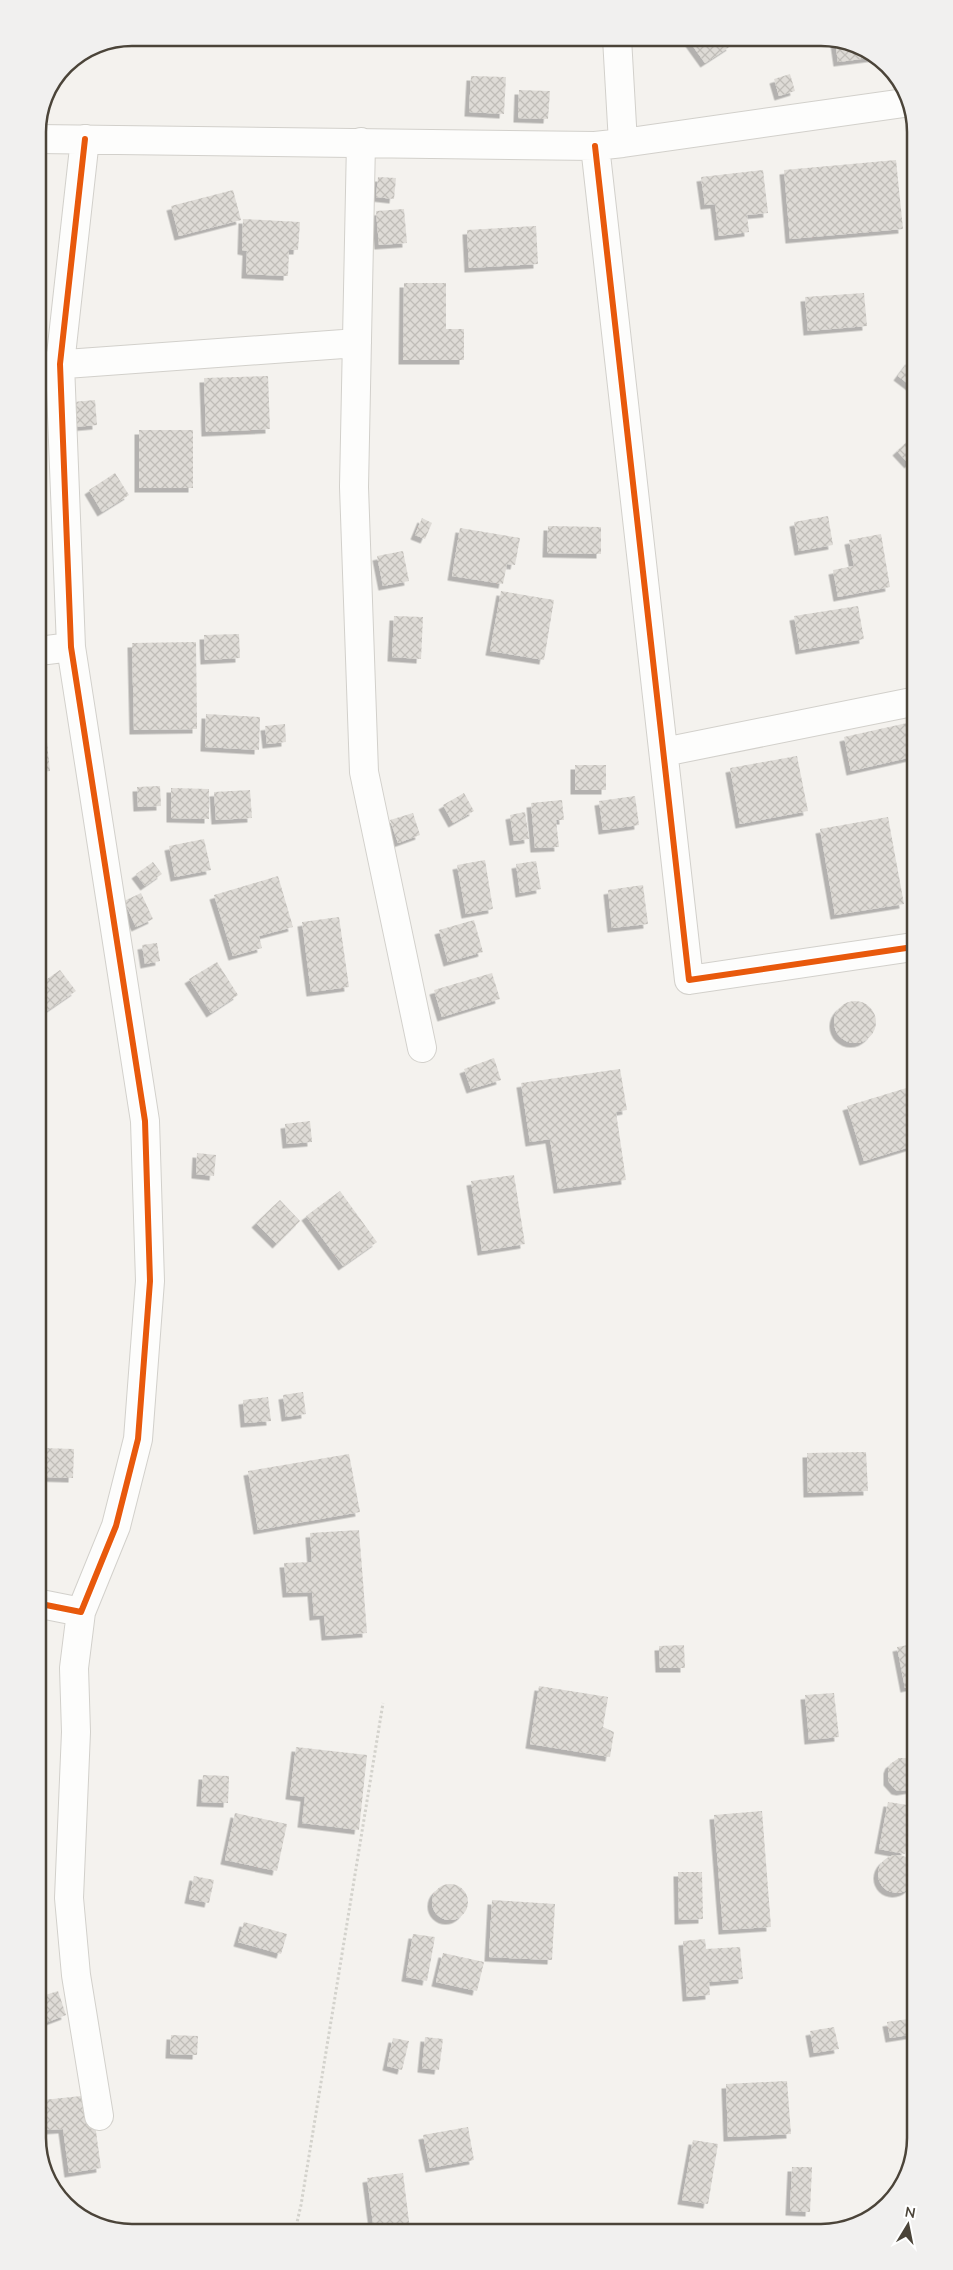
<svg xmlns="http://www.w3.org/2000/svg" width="953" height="2270" viewBox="0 0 953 2270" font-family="'Nunito Sans',sans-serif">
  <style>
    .building { fill: url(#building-cross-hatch); filter: url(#shadow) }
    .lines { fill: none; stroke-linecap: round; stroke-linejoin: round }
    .minor-casing { stroke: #d2d0cb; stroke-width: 30 }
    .path { stroke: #d3d2cc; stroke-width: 3; stroke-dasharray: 2.5 2.5; stroke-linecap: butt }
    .minor { stroke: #fdfdfc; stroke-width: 28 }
    .cycleway-casing { stroke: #fff; stroke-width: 9 }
    .cycleway { stroke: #e8590c; stroke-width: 6 }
    .rim { fill: none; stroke: #4b4439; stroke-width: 2.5 }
  </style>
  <defs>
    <pattern id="building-cross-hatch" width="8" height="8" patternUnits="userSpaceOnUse" patternTransform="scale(1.25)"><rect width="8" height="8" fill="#dedbd6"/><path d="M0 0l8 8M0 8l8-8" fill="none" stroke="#c0bdb8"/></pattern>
    <filter id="shadow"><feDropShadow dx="-4.5" dy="4.5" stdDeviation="0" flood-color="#0004"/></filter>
  </defs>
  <rect width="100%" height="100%" fill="#f4f2ee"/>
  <path class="building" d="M507,38h20v1l-20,3z
    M687,38h38l6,8 -26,17z
    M835,41l42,16 -39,5z
    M790,74l5,17 -16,5 -5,-17z
    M471,76l35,1 -2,37 -35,-2z
    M519,90l31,1 -2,28 -30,-1z
    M896,160l7,69 -113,10 -6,-69z
    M763,170l5,43 -21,2 2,17 -30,4 -4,-32 -10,1 -4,-28z
    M378,177l18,1 -2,21 -18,-2z
    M233,190l8,30 -62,16 -8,-30z
    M404,209l3,34 -28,2 -3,-34z
    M243,219l57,3 -2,28h-9l-1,26 -42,-2 1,-23 -5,-1z
    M536,226l2,38 -69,4 -2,-38z
    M404,283h42v46h18v31h-61z
    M864,293l3,33 -59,5 -3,-34z
    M910,360l1,1v25l-13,-10z
    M268,376l2,53 -64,3 -2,-54z
    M95,400l2,25 -22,2 -2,-25z
    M38,413l10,1 -4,24 -6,-1z
    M139,430h54v58h-54z
    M911,438v24l-2,2 -12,-13z
    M115,473l14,22 -27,17 -13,-22z
    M828,516l5,29 -34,6 -5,-29z
    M422,518l10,5 -7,16 -10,-4z
    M548,526l53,1v27l-54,-1z
    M460,528l60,10 -5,27 -8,-1 -4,20 -51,-8z
    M881,534l9,53 -52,10 -5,-27 21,-4 -5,-26z
    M403,551l6,30 -26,5 -6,-30z
    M501,591l53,9 -10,60 -54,-9z
    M858,606l6,33 -64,11 -6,-34z
    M394,616l29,1 -2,42 -29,-2z
    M239,634l1,24 -35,2 -1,-25z
    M196,642l1,87 -63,1 -2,-87z
    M39,704h4l7,67 -11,1z
    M206,714l54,3 -1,33 -54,-3z
    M907,723l5,34 -61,14 -7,-34z
    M285,724l1,18 -19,2 -2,-18z
    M797,756l11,55 -68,13 -10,-56z
    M575,765h31v25h-31z
    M160,786l1,20 -23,1 -1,-20z
    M171,788l38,1v30l-38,-1z
    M250,790l2,28 -36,2 -2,-28z
    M464,793l10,18 -21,12 -10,-18z
    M635,796l4,29 -36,5 -4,-29z
    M562,800l2,20h-8l3,27 -24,1 -4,-45z
    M525,812l4,27 -15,2 -4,-26z
    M413,813l7,22 -22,8 -8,-23z
    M888,817l16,87 -69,11 -15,-86z
    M204,839l7,31 -36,7 -6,-31z
    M485,860l8,49 -27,5 -9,-49z
    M536,861l5,28 -21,4 -4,-29z
    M153,862l9,12 -17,12 -9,-12z
    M278,876l15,51 -34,9 3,12 -29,8 -19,-61z
    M643,885l5,39 -36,4 -4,-38z
    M141,893l12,26 -17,8 -12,-26z
    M339,917l10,70 -38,5 -9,-70z
    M474,920l9,32 -35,10 -9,-32z
    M157,943l3,18 -15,3 -3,-19z
    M217,962l21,33 -27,18 -22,-34z
    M60,970l16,21 -29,20 -7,-9v-18z
    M492,973l8,26 -58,18 -8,-27z
    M834 1022a21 21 0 1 1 42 0a21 21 0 1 1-42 0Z
    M494,1058l7,22 -30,9 -7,-20z
    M620,1069l7,41 -11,2 10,68 -68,9 -8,-50 -20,3 -9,-59z
    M913,1086v60l-49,15 -17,-55z
    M310,1121l2,21 -25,2 -2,-20z
    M197,1153l19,2 -2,21 -18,-2z
    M514,1175l11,69 -43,7 -11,-70z
    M340,1191l37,51 -34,24 -37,-50z
    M280,1200l20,21 -23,23 -21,-21z
    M303,1392l3,22 -20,3 -3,-22z
    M268,1397l3,24 -26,2 -2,-23z
    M41,1448l33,1 -1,29 -32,-1z
    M866,1452l2,39 -60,2 -1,-40z
    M349,1454l11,58 -102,18 -10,-59z
    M359,1530l8,103 -41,3 -2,-21 -10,1 -2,-24 -25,1 -3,-30 28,-1 -2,-29z
    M914,1644v42l-9,2 -8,-41z
    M684,1645l1,23h-25l-1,-22z
    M539,1686l69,11 -5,30 11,5 -4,25 -80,-13z
    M834,1693l5,44 -30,3 -4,-45z
    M296,1747l71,8 -8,75 -57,-7 3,-26 -15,-2z
    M899,1758h11l5,3 -2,28 -12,2 -5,-1 -8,-9v-12l2,-5z
    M203,1775l26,1 -1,27 -27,-1z
    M888,1802l26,4 -9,48 -26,-5z
    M762,1811l9,116 -48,3 -9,-115z
    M235,1813l52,11 -10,47 -52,-11z
    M878 1874a19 19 0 1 1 38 0a19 19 0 1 1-38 0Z
    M678,1872h24l1,47 -24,1z
    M194,1876l20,4 -5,23 -20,-4z
    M432 1902a18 18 0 1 1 36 0a18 18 0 1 1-36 0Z
    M492,1900l63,4 -3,56 -63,-3z
    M244,1922l43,12 -6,20 -43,-12z
    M413,1934l22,3 -8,44 -21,-4z
    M705,1939l1,10 34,-2 3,32 -34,3 1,13 -23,2 -4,-56z
    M443,1953l41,9 -7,29 -41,-9z
    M58,1991l8,24 -21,8 -3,-9v-18z
    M915,2018v16l-25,4 -3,-16z
    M834,2027l5,22 -25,4 -4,-22z
    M171,2035l27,1 -1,19 -27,-1z
    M425,2037l18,2 -4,31 -17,-2z
    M393,2038l16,3 -7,29 -15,-4z
    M787,2081l4,53 -63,3 -2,-53z
    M91,2095l10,73 -32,5 -6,-44 -16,1 -4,-30z
    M468,2127l6,33 -44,8 -7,-33z
    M693,2140l25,4 -10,60 -26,-4z
    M792,2167h20l-2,45 -20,-1z
    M403,2173l7,57 -36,1 -7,-53z"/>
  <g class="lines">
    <defs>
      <path id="minor" d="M617,38l6,105
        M38,139l557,7 28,-3 288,-41
        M361,142l-7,345 10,285 58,276
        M595,146l94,834 224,-33
        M38,366l319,-23
        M39,651l32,-4
        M664,752l248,-50
        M41,1604l40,8 35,-86 22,-87 12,-158 -5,-160 -74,-474 -11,-283 25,-225
        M81,1612l-7,56 2,64 -7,166 7,77 23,141"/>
    </defs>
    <use href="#minor" class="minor-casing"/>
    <path class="path" d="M295,2231l6,-26 82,-502"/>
    <use href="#minor" class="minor"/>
    <defs>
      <path id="cycleway" d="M595,146l94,834 224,-33
        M41,1604l40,8 35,-86 22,-87 12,-158 -5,-160 -74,-474 -11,-283 25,-225"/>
    </defs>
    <use href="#cycleway" class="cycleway-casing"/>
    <use href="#cycleway" class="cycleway"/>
  </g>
  <path d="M0 0H953V2270H0ZM132 46H821A86 86 0 0 1 907 132V2138A86 86 0 0 1 821 2224H132A86 86 0 0 1 46 2138V132A86 86 0 0 1 132 46Z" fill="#f1f0ef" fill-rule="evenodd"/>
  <path class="rim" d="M132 46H821A86 86 0 0 1 907 132V2138A86 86 0 0 1 821 2224H132A86 86 0 0 1 46 2138V132A86 86 0 0 1 132 46Z"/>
  <g transform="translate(908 2225) rotate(10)" stroke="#ffffff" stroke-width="4" paint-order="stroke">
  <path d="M0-4L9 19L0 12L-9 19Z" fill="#4b4439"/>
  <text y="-8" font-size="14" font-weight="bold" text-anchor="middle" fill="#4b4439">N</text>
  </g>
</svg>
